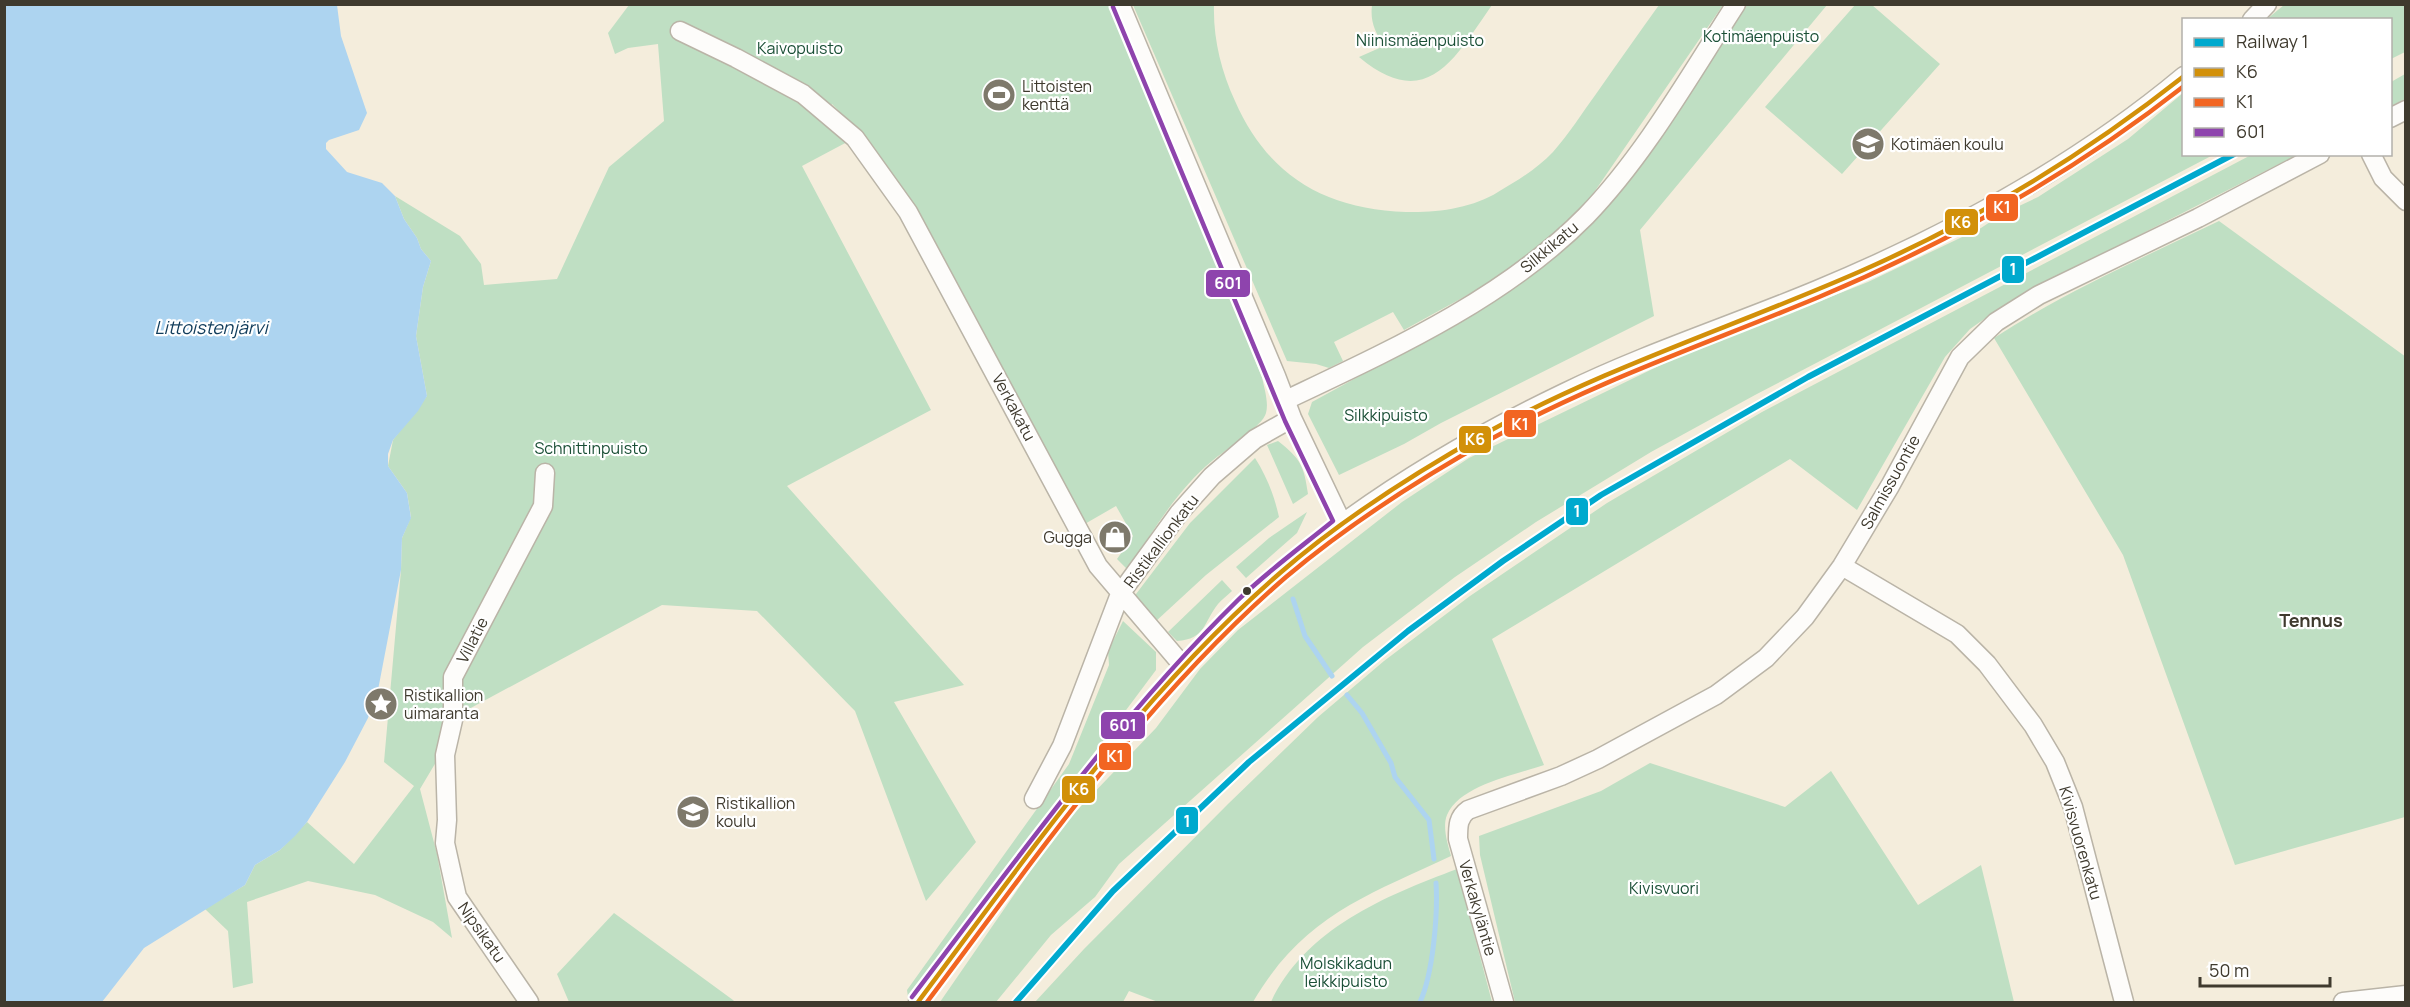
<svg xmlns="http://www.w3.org/2000/svg" width="2410" height="1007" viewBox="0 0 2410 1007" font-family="Manrope,sans-serif">
  <style>
    .green { fill: #bfdfc3 }
    .water { fill: #add4f0 }
    .lines { fill: none; stroke-linecap: round; stroke-linejoin: round }
    .stream { stroke: #add4f0; stroke-width: 5 }
    .minor-casing { stroke: #bab4a7; stroke-width: 21 }
    .minor { stroke: #fdfcfa; stroke-width: 18 }
    .bus-1-casing { stroke: #fff; stroke-width: 9 }
    .bus-2-casing { stroke: #fff; stroke-width: 9 }
    .bus-3-casing { stroke: #fff; stroke-width: 9 }
    .bus-1 { stroke: #d29009; stroke-width: 4.5 }
    .bus-2 { stroke: #f26522; stroke-width: 4.5 }
    .bus-3 { stroke: #8e44ad; stroke-width: 4.5 }
    .rail-1-casing { stroke: #fff; stroke-width: 10 }
    .rail-1 { stroke: #00a9ce; stroke-width: 6 }
    .bus-dot { fill: #3f3a2e; stroke: #fff; stroke-width: 2 }
    .labels { text-anchor: middle; dominant-baseline: central; stroke-width: 4.5; stroke-linejoin: round; paint-order: stroke }
    .park-label { font-size: 16px; fill: #1a4f36; stroke: #fff }
    .poi-label { font-size: 16px; fill: #3f3a2e; stroke: #fff; text-anchor: start }
    .street-label { font-size: 16px; fill: #3f3a2e; stroke: #fff }
    .water-label { font-size: 18px; font-style: italic; fill: #103c5b; stroke: #fff }
    .neighbourhood-label { font-size: 18px; font-weight: bold; fill: #3f3a2e; stroke: #fff }
    .line-badge { stroke: #fff; stroke-width: 2 }
    .badge-label { font-size: 16px; text-anchor: middle; font-weight: bold; fill: #fff }
  </style>
  <rect width="100%" height="100%" fill="#f4eddc"/>
  <path class="green" d="M629,5h483l150,372c2,11 7,25 4,36 -3,13 -42,38 -54,48 -35,29 -60,71 -84,109l-11,-11 16,-23 -17,-30 -33,19 -221,-390 -30,-31 -7,13 24,24 -47,25 129,244 -144,76 177,199 -70,17 82,140 -50,59 -71,-190 -98,-100 -95,-6 -195,105 -47,79 17,65 15,84 -19,-16 -58,-27 -67,-14 -61,21 6,81 -20,5 -5,-57 -23,-22 40,-24 10,-20 25,-15 27,-28 47,42 60,-78 -30,-24 17,-192 1,-32 9,-21 -4,-24 -19,-27 5,-26 34,-44 -11,-60 7,-49 8,-26 -10,-12 -4,-11 -13,-19 -9,-23 65,40 21,28 3,21 73,-6 52,-112 55,-46 -6,-77 -30,4 -13,6 -7,-21z
    M1133,5h81c-1,33 7,66 21,96 33,75 90,108 171,111 30,1 67,-4 92,-20 19,-11 40,-24 55,-40 16,-18 29,-39 43,-58 21,-30 42,-60 63,-89h64l-146,212 -75,59 -98,54 -11,-18 -59,30 9,19 -14,7 -13,-4 -29,-3z
    M1372,5v-1l120,1c-37,53 -65,109 -133,52l25,-11c-9,-14 -14,-24 -12,-41z
    M1747,5h80l-187,225 14,86 -213,107 -37,21 -65,31 -31,-61 4,-12 119,-65 115,-75 149,-183z
    M1855,5h17l68,59 -98,110 -77,-67z
    M2284,5h121v47l-14,7 -1,-39 -123,-1z
    M2405,74v25l-14,7v-24z
    M2183,93l1,61 29,1 -458,240 -104,57 -115,70 -81,55 -92,70 -244,217 -24,33 -44,38 -55,67h-56l120,-174 96,-100 44,-59 38,-39 164,-128 67,-44 200,-97 199,-79 113,-54 21,-14 36,-17 90,-58z
    M2251,155h46l-207,105 -90,48 -30,21 -25,28 -88,153 -67,-51 -298,180 52,126c-29,10 -84,20 -97,50 -5,12 1,30 4,41 -85,40 -148,60 -198,146h-95l-29,-11 -6,11h-88l49,-53 144,-145 90,-87 66,-56 86,-65 137,-93 155,-91z
    M2219,221l187,136 -1,460 -170,48 -112,-310 -129,-217c71,-46 148,-80 225,-117z
    M1278,441c23,18 26,25 30,53l-15,10 -26,-59z
    M1255,458c12,19 19,37 24,59l-73,58 -51,47 -22,-24 57,-75z
    M1307,512l-10,21 -51,45 -10,-11 33,-29z
    M1222,580l10,11c-4,4 -10,8 -14,13 -15,19 -12,35 -41,37l-9,-9z
    M1123,621l33,31v18l-243,325 -5,2 -1,-7 162,-226 40,-99 -1,-14z
    M1650,763l135,44 46,-36 87,134 63,-40 33,137h-499l-35,-147 -1,-19 122,-45z
    M1457,869l35,133h-221c34,-73 114,-106 186,-133z
    M614,913l119,87 2,2h-166l-12,-28z"/>
  <path class="water" d="M5,4l332,1 4,31 26,77 -8,17 -30,10 -3,3v6l21,23 35,11 13,13 9,23 13,19 4,11 10,12 -8,26 -7,49 11,60 -9,15 -25,29 -5,14v12l19,27 4,25 -9,20 -1,32 -23,120 -10,28 -23,44 -38,60 -12,14 -15,14 -25,15 -10,20 -101,63 -42,54h-97z"/>
  <g class="lines">
    <path class="stream" d="M1293,599l12,37 27,40
      M1347,695l15,18 29,50 4,14 34,43 5,39
      M1420,1002c13,-28 18,-88 16,-119"/>
    <defs>
      <path id="minor" d="M1120,4l156,372 16,42 50,105
        M2252,20l15,-16
        M680,31l56,27 67,36 52,44 53,74 190,354 86,101
        M2390,118l16,-8
        M2371,154l12,24 23,23
        M1284,401c105,-50 219,-101 302,-185 59,-61 104,-141 150,-212
        M1842,566l115,68 30,30 46,61 22,37 18,45 51,195
        M1034,799l28,-53 58,-152 59,-81 33,-37 43,-37 37,-21
        M529,1002l-72,-105 -12,-54 2,-23 -2,-65 8,-35v-43l90,-171 2,-33
        M918,1002c112,-147 221,-307 362,-429 84,-72 184,-132 284,-180 82,-40 169,-68 253,-103 130,-54 258,-123 367,-214
        M1504,1002l-46,-163c0,-13 0,-22 10,-29l93,-34 37,-17 118,-64 50,-37 39,-41 37,-51 48,-80 70,-129 36,-35 43,-27 159,-77 122,-64
        M2343,1002l63,-7"/>
    </defs>
    <use href="#minor" class="minor-casing"/>
    <use href="#minor" class="minor"/>
    <defs>
      <path id="bus-1" d="M918,1002c112,-149 220,-306 362,-429 62,-54 133,-99 206,-140 120,-66 250,-107 375,-162 116,-51 223,-116 323,-195"/>
      <path id="bus-2" d="M927,1002c111,-147 218,-303 359,-425 63,-53 133,-98 205,-138 105,-58 218,-96 328,-142 131,-55 253,-123 365,-211"/>
      <path id="bus-3" d="M912,997c104,-136 204,-277 326,-397 30,-29 63,-53 95,-79l-48,-100 -172,-414"/>
    </defs>
    <use href="#bus-1" class="bus-1-casing"/>
    <use href="#bus-2" class="bus-2-casing"/>
    <use href="#bus-3" class="bus-3-casing"/>
    <use href="#bus-1" class="bus-1"/>
    <use href="#bus-2" class="bus-2"/>
    <use href="#bus-3" class="bus-3"/>
    <defs>
      <path id="rail-1" d="M1016,1002l97,-111 136,-129 159,-131 95,-70 98,-66 207,-118 426,-223"/>
    </defs>
    <use href="#rail-1" class="rail-1-casing"/>
    <use href="#rail-1" class="rail-1"/>
  </g>
  <defs>
    <symbol id="stadium-disc" viewBox="-11 -11 22 22"><circle r="9.5" fill="#7e796b" stroke="#fff"/><path d="M0-5a6.5 5 0 1 0 0 10a6.5 5 0 1 0 0-10ZM-3.5-1.8h7v3.6h-7Z" fill="#fff"/></symbol>
    <symbol id="school-disc" viewBox="-11 -11 22 22"><circle r="9.5" fill="#7e796b" stroke="#fff"/><path d="M0-5L7-2L0 1L-7-2ZM-4 1L0 2.5L4 1V4Q0 6-4 4Z" fill="#fff"/></symbol>
    <symbol id="shop-disc" viewBox="-11 -11 22 22"><circle r="9.5" fill="#7e796b" stroke="#fff"/><path d="M-5-2.5h2.3a2.7 3.5 0 0 1 5.4 0H5L5.5 6h-11ZM-1.5-2.5h3a1.5 2.3 0 0 0-3 0Z" fill="#fff"/></symbol>
    <symbol id="sight-disc" viewBox="-11 -11 22 22"><circle r="9.5" fill="#7e796b" stroke="#fff"/><path d="M0-6L1.8-2.2L6-1.7L2.9 1.2L3.7 5.4L0 3.3L-3.7 5.4L-2.9 1.2L-6-1.7L-1.8-2.2Z" fill="#fff"/></symbol>
  </defs>
  <g fill-rule="evenodd">
    <use href="#stadium-disc" x="980" y="76" width="38" height="38"/>
    <use href="#school-disc" x="1849" y="125" width="38" height="38"/>
    <use href="#shop-disc" x="1096" y="518" width="38" height="38"/>
    <use href="#sight-disc" x="362" y="685" width="38" height="38"/>
    <use href="#school-disc" x="674" y="793" width="38" height="38"/>
  </g>
  <circle class="bus-dot" cx="1247" cy="591" r="5"/>
  <g class="labels">
    <g class="park-label">
      <text x="1761" y="36">Kotimäenpuisto</text>
      <text x="1420" y="40">Niinismäenpuisto</text>
      <text x="800" y="48">Kaivopuisto</text>
      <text x="1386" y="415">Silkkipuisto</text>
      <text x="591" y="448">Schnittinpuisto</text>
      <text x="1664" y="888">Kivisvuori</text>
      <text x="1346" y="963">Molskikadun<tspan x="1346" dy="18">leikkipuisto</tspan></text>
    </g>
    <g class="poi-label">
      <text x="1022" y="86">Littoisten<tspan x="1022" dy="18">kenttä</tspan></text>
      <text x="1891" y="144">Kotimäen koulu</text>
      <text x="1092" y="537" text-anchor="end">Gugga</text>
      <text x="404" y="695">Ristikallion<tspan x="404" dy="18">uimaranta</tspan></text>
      <text x="716" y="803">Ristikallion<tspan x="716" dy="18">koulu</tspan></text>
    </g>
    <g class="street-label">
      <text transform="translate(1549 247) rotate(-40)">Silkkikatu</text>
      <text transform="translate(1014 407) rotate(62)">Verkakatu</text>
      <text transform="translate(1890 482) rotate(-61)">Salmissuontie</text>
      <text transform="translate(1161 541) rotate(-53)">Ristikallionkatu</text>
      <text transform="translate(472 640) rotate(-63)">Villatie</text>
      <text transform="translate(2081 843) rotate(74)">Kivisvuorenkatu</text>
      <text transform="translate(1478 908) rotate(74)">Verkakyläntie</text>
      <text transform="translate(482 932) rotate(55)">Nipsikatu</text>
    </g>
    <g class="water-label">
      <text x="211" y="327">Littoistenjärvi</text>
    </g>
    <g class="neighbourhood-label">
      <text x="2311" y="620">Tennus</text>
    </g>
  </g>
  <g class="line-badge">
    <rect x="1985" y="193" width="34" height="29" rx="6" fill="#f26522"/>
    <rect x="1944" y="208" width="35" height="28" rx="6" fill="#d29009"/>
    <rect x="2001" y="255" width="24" height="29" rx="6" fill="#00a9ce"/>
    <rect x="1205" y="269" width="46" height="29" rx="6" fill="#8e44ad"/>
    <rect x="1503" y="409" width="34" height="29" rx="6" fill="#f26522"/>
    <rect x="1458" y="425" width="34" height="29" rx="6" fill="#d29009"/>
    <rect x="1565" y="497" width="24" height="29" rx="6" fill="#00a9ce"/>
    <rect x="1100" y="711" width="46" height="29" rx="6" fill="#8e44ad"/>
    <rect x="1098" y="742" width="34" height="29" rx="6" fill="#f26522"/>
    <rect x="1061" y="775" width="35" height="29" rx="6" fill="#d29009"/>
    <rect x="1175" y="806" width="24" height="29" rx="6" fill="#00a9ce"/>
  </g>
  <g class="badge-label">
    <text x="2002" y="213">K1</text>
    <text x="1961" y="228">K6</text>
    <text x="2013" y="275">1</text>
    <text x="1228" y="289">601</text>
    <text x="1520" y="430">K1</text>
    <text x="1475" y="445">K6</text>
    <text x="1577" y="517">1</text>
    <text x="1123" y="731">601</text>
    <text x="1115" y="762">K1</text>
    <text x="1079" y="795">K6</text>
    <text x="1187" y="827">1</text>
  </g>
  <rect width="2410" height="1007" fill="none" stroke="#3f3a2e" stroke-width="12"/>
  <rect x="2182" y="18" width="210" height="138" fill="#ffffff" stroke="#b2b0ab" stroke-width="1.5"/>
  <rect x="2194" y="38" width="30" height="9" fill="#00a9ce" stroke="#b2b0ab" stroke-width="1.5"/>
  <text x="2236" y="48" font-size="18" fill="#3f3a2e">Railway 1</text>
  <rect x="2194" y="68" width="30" height="9" fill="#d29009" stroke="#b2b0ab" stroke-width="1.5"/>
  <text x="2236" y="78" font-size="18" fill="#3f3a2e">K6</text>
  <rect x="2194" y="98" width="30" height="9" fill="#f26522" stroke="#b2b0ab" stroke-width="1.5"/>
  <text x="2236" y="108" font-size="18" fill="#3f3a2e">K1</text>
  <rect x="2194" y="128" width="30" height="9" fill="#8e44ad" stroke="#b2b0ab" stroke-width="1.5"/>
  <text x="2236" y="138" font-size="18" fill="#3f3a2e">601</text>
  <path d="M2200 977v9h130v-9" fill="none" stroke="#3f3a2e" stroke-width="3"/>
  <text x="2209" y="977" font-size="18" fill="#3f3a2e" stroke="#ffffff" stroke-width="4.5" paint-order="stroke">50 m</text>
</svg>
